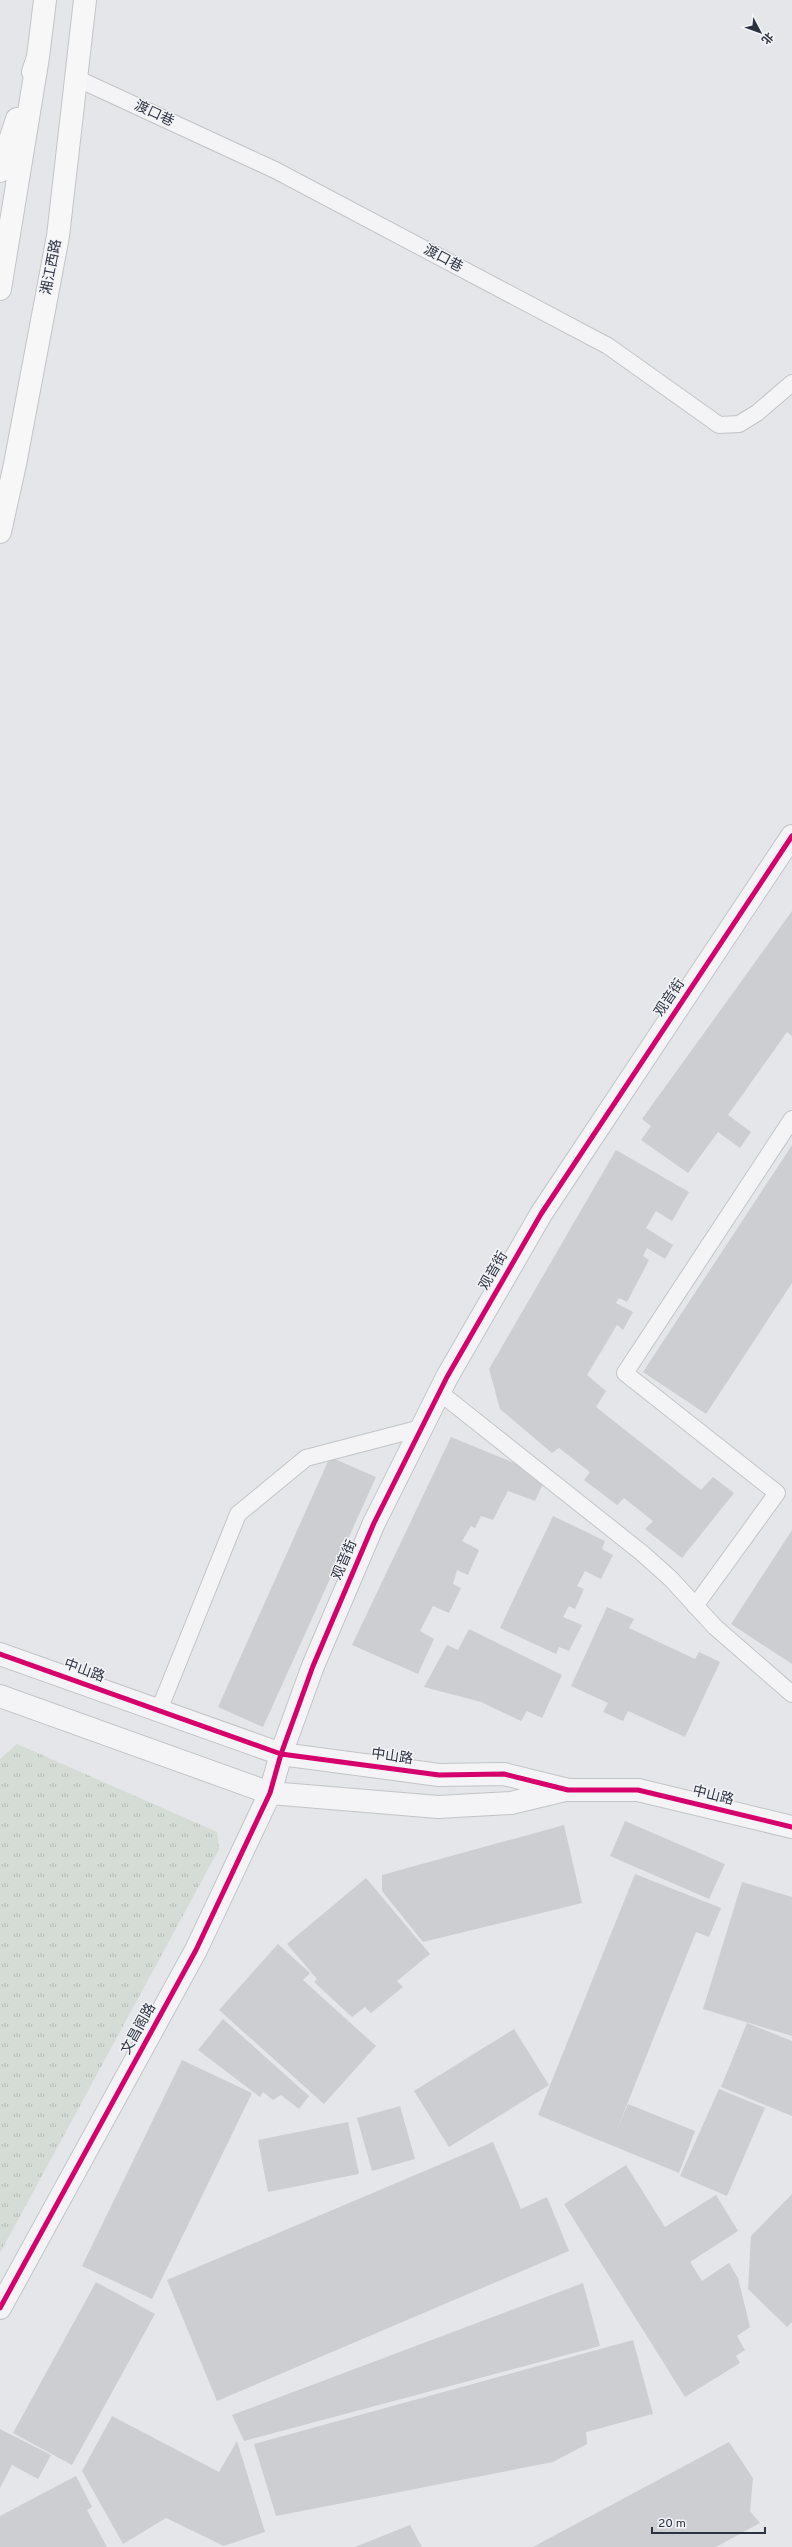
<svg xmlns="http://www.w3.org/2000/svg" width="792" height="2547" viewBox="0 0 792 2547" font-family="Overpass,'Noto Sans SC',sans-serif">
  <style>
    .grass { fill: url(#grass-tufts) }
    .building { fill: #cdced1 }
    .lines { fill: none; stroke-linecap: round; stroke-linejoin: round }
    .lane-casing { stroke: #c3c4c7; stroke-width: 18 }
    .street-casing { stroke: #c3c4c7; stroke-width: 24 }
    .secondary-casing { stroke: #c3c4c7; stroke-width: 24 }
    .lane { stroke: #f4f4f6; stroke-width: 16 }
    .street { stroke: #f4f4f6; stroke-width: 22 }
    .secondary { stroke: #f7f7f8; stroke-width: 22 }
    .cycleway-casing { stroke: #f3f4f7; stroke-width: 8 }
    .cycleway { stroke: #d6006c; stroke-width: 5 }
    .labels { text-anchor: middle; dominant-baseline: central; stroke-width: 3; stroke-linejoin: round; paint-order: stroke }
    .street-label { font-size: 14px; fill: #2d3240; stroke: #f3f4f7 }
  </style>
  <defs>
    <pattern id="grass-tufts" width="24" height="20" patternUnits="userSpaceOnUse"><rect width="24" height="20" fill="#d4dcd5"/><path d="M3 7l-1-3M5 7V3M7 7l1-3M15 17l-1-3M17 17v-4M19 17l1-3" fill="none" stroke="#b6bdb8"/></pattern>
  </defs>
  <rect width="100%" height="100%" fill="#e4e6e9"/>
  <path class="grass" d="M17,1744l200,88 2,17 -219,404v-494z"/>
  <path class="building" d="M792,911v125l-5,-4 -59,83 23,17 -11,16 -22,-16 -30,41 -47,-33 10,-14 -9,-7z
    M792,1145v138l-86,131 -63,-42z
    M616,1150l73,42 -17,29 -16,-10 -10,17 27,17 -8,14 -18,-11 -4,8 6,4 -22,42 -8,-4 -3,5 17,9 -10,18 -6,-5 -30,50 19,16 -10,16 105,83 12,-13 21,16 -52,65 -37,-29 8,-8 -29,-23 -7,7 -33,-25 6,-8 -31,-24 -7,5 -52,-44 -11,-40z
    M451,1437l68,28 24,19 -8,17 -27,-10 -15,29 -12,-4 -6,12 -4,-2 -9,15 17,9 -11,25 -11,-5 -4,14 8,4 -12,25 -16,-7 -13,25 14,8 -16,35 -66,-29z
    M330,1457l46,20 -113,250 -45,-20z
    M553,1516l52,25 -3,8 11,6 -12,24 -16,-8 -8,15 7,3 -9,20 -6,-3 -6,11 19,8 -13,26 -10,-4 -3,7 -56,-26z
    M792,1530v134l-61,-40z
    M607,1607l27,12 -5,9 66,31 4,-7 21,10 -35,75 -57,-26 -5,10 -20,-9 5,-9 -37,-17z
    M469,1629l93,46 -20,43 -15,-7 -6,10 -40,-19 -57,-15 23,-42 11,5z
    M625,1821l100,43 -16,35 -99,-43z
    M564,1825l18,78 -159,39 -41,-51v-16z
    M635,1874l86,34 -12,29 -13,-5 -80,200 12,-28 67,27 -16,42 -141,-58z
    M366,1878l64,76 -33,27 6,6 -32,26 -6,-6 -13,10 -38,-35 3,-3 -30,-35z
    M742,1882l50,15v139l-89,-27z
    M278,1944l32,29 -7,7 73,66 -52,58 -105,-94z
    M223,2019l86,77 -10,13 -18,-14 -8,5 -10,-8 -3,5 -62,-47z
    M747,2023l45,18v75l-71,-29z
    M514,2029l35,56 -100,62 -35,-56z
    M182,2060l70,33 -100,206 -70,-33z
    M719,2089l46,19 -38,88 -47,-20z
    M400,2106l15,53 -43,12 -15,-53z
    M348,2122l11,52 -91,18 -10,-52z
    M493,2142l28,67 26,-12 22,54 -352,150 -50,-121z
    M626,2165l39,62 51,-32 22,36 -48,31 12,19 27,-18 9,15 12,49 -13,9 8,14 -9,6 4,7 -55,34 -121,-193z
    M792,2194v128l-5,5 -39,-38 3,-53z
    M96,2282l59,32 -83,151 -59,-32z
    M583,2283l17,63 -356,95 -12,-26z
    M633,2340l20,74 -67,18 1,12 -34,18 -277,54 -22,-72z
    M112,2416l107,56 18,-31 28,91 -41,14 -58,-28 -43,26 -41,-73z
    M0,2429l51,26 -13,24 -26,-14 -12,23z
    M729,2442l24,36 -3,33 10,12 -44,24h-183z
    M76,2476l16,31 -5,3 20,37h-107v-31z
    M410,2525l12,22h-67z"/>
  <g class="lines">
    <defs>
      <path id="lane" d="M76,78l199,92 333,176 111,79 20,-1 18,-11 35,-30
        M439,1392l203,161 29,26 44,48 77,67
        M695,1606l82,-113 -152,-120 167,-254
        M159,1710l79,-196 68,-56 115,-30"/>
      <path id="street" d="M0,1654l281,100 158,21 65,-1 64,16h70l154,37
        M0,1696l270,97 168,14 73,-4 54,-13
        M0,2308l196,-358 74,-157 11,-39 32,-88 61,-143 73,-146 94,-163 251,-378"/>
      <path id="secondary" d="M33,72l5,-15 7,-57
        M0,171l17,-52
        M0,289l38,-232
        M0,532l15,-68 43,-228 27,-236"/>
    </defs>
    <use href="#lane" class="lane-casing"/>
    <use href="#street" class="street-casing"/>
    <use href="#secondary" class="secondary-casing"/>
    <use href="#lane" class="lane"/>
    <use href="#street" class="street"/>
    <use href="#secondary" class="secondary"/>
    <defs>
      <path id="cycleway" d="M0,1654l281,100 158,21 65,-1 64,16h70l154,37
        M0,2308l196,-358 74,-157 11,-39 32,-88 61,-143 73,-146 94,-163 251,-378"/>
    </defs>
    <use href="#cycleway" class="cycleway-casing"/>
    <use href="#cycleway" class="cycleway"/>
  </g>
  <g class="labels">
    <g class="street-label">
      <text transform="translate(154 114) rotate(25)">渡口巷</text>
      <text transform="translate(443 259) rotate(28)">渡口巷</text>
      <text transform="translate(52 267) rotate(-79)">湘江西路</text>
      <text transform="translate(670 998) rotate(-56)">观音街</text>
      <text transform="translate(494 1271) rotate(-60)">观音街</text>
      <text transform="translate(345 1560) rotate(-67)">观音街</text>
      <text transform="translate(84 1671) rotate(20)">中山路</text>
      <text transform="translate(392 1757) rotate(8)">中山路</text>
      <text transform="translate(713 1796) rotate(14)">中山路</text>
      <text transform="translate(139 2029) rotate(-61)">文昌阁路</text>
    </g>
  </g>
  <g transform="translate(760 32) rotate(131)" stroke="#f3f4f7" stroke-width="3" paint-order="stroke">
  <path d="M0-3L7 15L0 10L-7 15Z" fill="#2d3240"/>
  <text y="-6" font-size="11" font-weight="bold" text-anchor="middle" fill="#2d3240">北</text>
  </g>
  <path d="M652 2527v6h113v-6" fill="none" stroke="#2d3240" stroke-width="2"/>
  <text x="658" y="2527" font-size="12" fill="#2d3240" stroke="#f3f4f7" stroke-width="3" paint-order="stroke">20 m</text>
</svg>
